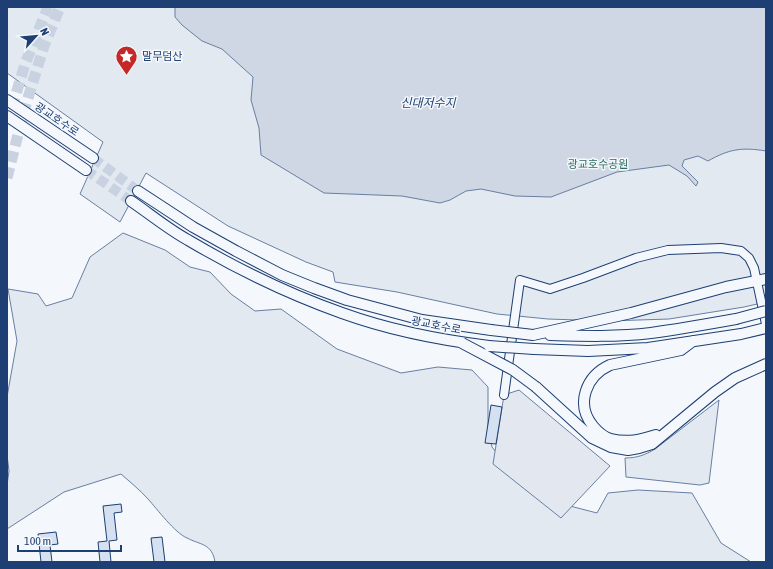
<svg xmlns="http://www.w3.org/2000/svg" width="773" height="569" viewBox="0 0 773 569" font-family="'Asap Condensed','Noto Sans KR',sans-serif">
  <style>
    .green { fill: #e3e9f0; stroke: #687fa3 }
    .parking { fill: #e3e8f0; stroke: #687fa3 }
    .water { fill: #cfd7e4; stroke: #687fa3 }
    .building { fill: #d5e0f0; stroke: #1d3f73 }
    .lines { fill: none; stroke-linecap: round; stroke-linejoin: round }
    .major-tunnel { stroke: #c9d2e0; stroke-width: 10; stroke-dasharray: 10 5; stroke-linecap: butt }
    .highway-tunnel { stroke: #c9d2e0; stroke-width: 11; stroke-dasharray: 11 5.5; stroke-linecap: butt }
    .minor-casing { stroke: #1d3f73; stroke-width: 10 }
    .major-casing { stroke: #1d3f73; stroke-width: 12 }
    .minor { stroke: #f4f7fb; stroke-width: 8 }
    .major { stroke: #f4f7fb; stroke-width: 10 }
    .major-bridge-casing { stroke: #1d3f73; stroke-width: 12; stroke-linecap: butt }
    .major-bridge { stroke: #f4f7fb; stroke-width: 10 }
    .labels { text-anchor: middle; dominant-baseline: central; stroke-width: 3; stroke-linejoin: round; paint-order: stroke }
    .poi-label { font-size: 11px; fill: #1d3f73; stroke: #f4f7fb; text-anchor: start }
    .street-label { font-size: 11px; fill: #1d3f73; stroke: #f4f7fb }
    .park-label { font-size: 11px; fill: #2c6c60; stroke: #f4f7fb }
    .water-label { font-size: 12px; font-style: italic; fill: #1d3f73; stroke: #f4f7fb }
  </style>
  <rect width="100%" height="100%" fill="#f4f7fb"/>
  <path class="green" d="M7,7h759v295l-22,5 -75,12 -61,2 -60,-2 -51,-5 -100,-22 -62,-10 -2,-10 -27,-10 -78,-36 -82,-53 -26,49 -40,-28 23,-52 -96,-69z
    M123,233l42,17 25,17 20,5 21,22 24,17 26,-2 56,40 64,24 37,-6 34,3 16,17v40l4,20 18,23 33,29 54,14 11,-20 30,-3 54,3 29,50 30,19h-536c-3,-19 -15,-17 -28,-24 -12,-5 -30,-29 -39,-39 -8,-9 -18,-17 -27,-25l-57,18 -57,37v-44l2,-14 -2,-16v-58l10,-56 -9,-52 30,5 8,12 26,-8 18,-41z
    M719,400l-10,83 -9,2 -74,-8 -1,-19c12,0 20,-3 30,-9z"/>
  <path class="parking" d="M519,390l91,76 -49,52 -68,-54 11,-69z"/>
  <path class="water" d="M175,7h591v144c-24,-4 -37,-2 -58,10l-10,-5 -14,4 -2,6 16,16 -2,4 -9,-10 -18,-11 -52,7 -66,25 -36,-1 -34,-7 -15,2 -16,9 -10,3 -38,-7 -78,-3 -63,-38 -2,-27 -8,-28 2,-23 -31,-28 -20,-8 -20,-16 -7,-8z"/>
  <path class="building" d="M491,405l11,2 -6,37 -11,-1z
    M121,504l1,8 -8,1 3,27 -8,1 2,21h-11l-2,-20 9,-1 -4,-35z
    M56,532l2,12 -8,1 2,17h-11l-3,-28z
    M162,537l3,25h-11l-3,-24z"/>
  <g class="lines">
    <path class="major-tunnel" d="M93,158l45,33
      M86,170l45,31"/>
    <path class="highway-tunnel" d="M7,124l18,-60 23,-57
      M7,178l17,-67 20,-65 16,-39"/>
    <defs>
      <path id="minor" d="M504,395l16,-115 30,9 33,-11 53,-20 32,-8 53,-2 20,3 8,7 5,10 12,56"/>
      <path id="major" d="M7,100l86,58
        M7,116l79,54
        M138,191l55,36 43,24 46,24 32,13 33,12 75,20 69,10
        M131,201c19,13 37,28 57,39 49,29 100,54 154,73 47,17 98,27 147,33
        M533,335l98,-22 95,-26 40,-8
        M550,335c34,1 68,2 101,-2 29,-4 57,-9 85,-14
        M534,349l54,2 60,-3 93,-14 25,-6
        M536,387l56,51 19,9 17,3 11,-2 13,-4 63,-52 20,-14 31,-14
        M656,435c-15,5 -29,8 -45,4 -8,-2 -13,-7 -18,-13 -18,-22 -7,-50 17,-61l71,-15 12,-9"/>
    </defs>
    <use href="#minor" class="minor-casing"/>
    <use href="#major" class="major-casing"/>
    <use href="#minor" class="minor"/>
    <use href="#major" class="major"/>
    <defs>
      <path id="major-bridge" d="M736,319l30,-8
        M491,330l42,5
        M462,343l51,27 23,17
        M489,346l45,3"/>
    </defs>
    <use href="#major-bridge" class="major-bridge-casing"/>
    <use href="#major-bridge" class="major-bridge"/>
  </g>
  <defs>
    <symbol id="sight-pin" viewBox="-11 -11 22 30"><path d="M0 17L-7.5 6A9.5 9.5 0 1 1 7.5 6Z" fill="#c62828" stroke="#f4f7fb"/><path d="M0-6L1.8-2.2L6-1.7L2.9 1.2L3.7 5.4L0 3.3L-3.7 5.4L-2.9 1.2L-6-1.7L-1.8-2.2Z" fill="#fff"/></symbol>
  </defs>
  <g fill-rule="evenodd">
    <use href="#sight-pin" x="114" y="44" width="25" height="34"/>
  </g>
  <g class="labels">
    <g class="poi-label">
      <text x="142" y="56">말무덤산</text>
    </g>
    <g class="street-label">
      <text transform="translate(57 119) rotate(34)">광교호수로</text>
      <text transform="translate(436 325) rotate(11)">광교호수로</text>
    </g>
    <g class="park-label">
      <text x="598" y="164">광교호수공원</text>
    </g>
    <g class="water-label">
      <text x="428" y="103">신대저수지</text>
    </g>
  </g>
  <rect width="773" height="569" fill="none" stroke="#1d3f73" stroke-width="16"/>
  <g transform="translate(36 36) rotate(63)" stroke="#f4f7fb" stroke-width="3" paint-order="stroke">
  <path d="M0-3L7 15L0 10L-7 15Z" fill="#1d3f73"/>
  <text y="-6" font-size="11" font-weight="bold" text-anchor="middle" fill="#1d3f73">N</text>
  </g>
  <path d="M18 545v6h103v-6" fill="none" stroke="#1d3f73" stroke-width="2"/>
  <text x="24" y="545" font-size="12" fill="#1d3f73" stroke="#f4f7fb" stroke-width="3" paint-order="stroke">100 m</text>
</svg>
